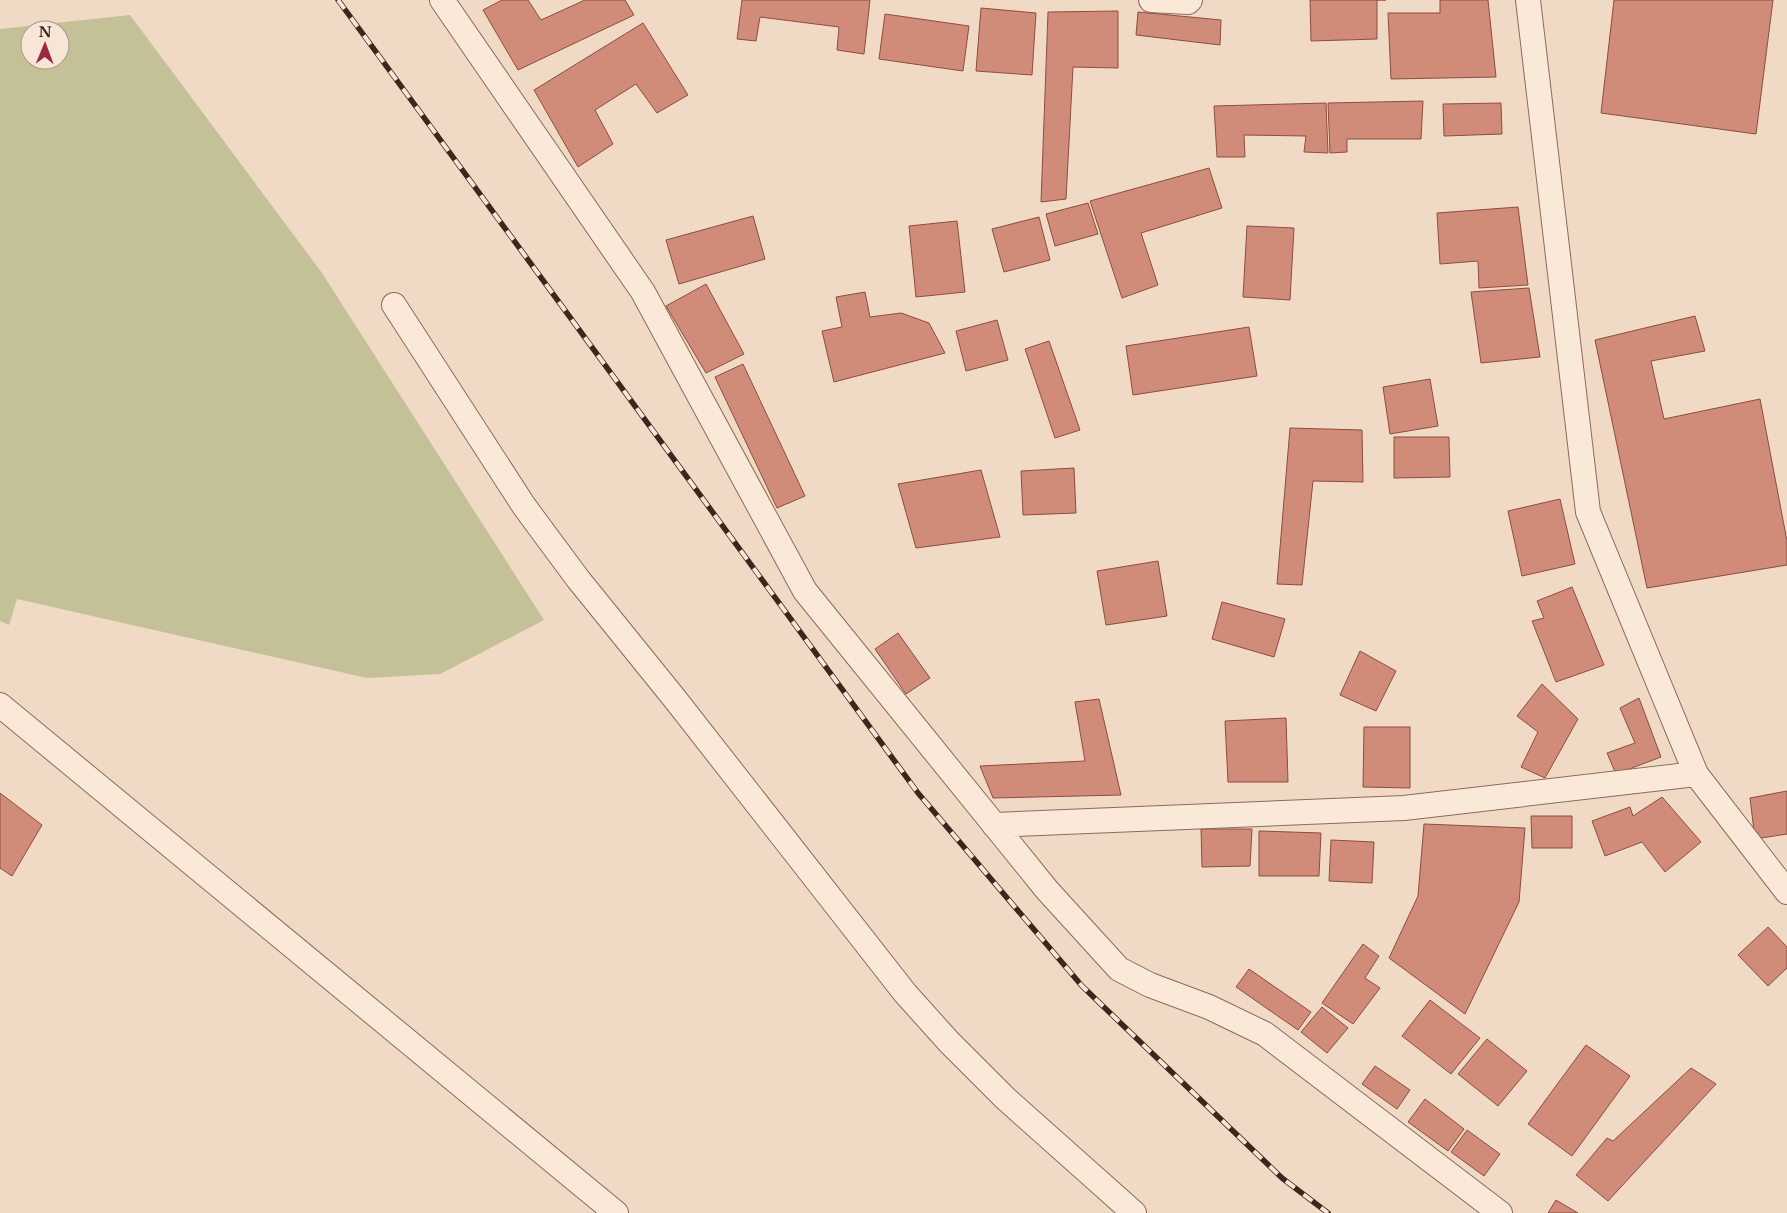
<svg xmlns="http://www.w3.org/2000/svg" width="1787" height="1213" viewBox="0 0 1787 1213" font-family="'Libre Baskerville',serif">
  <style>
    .cemetery { fill: #c4c097; fill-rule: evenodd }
    .building { fill: #d08b79; stroke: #8d4d3f }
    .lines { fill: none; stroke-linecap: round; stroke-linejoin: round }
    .street-casing { stroke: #8c6a5a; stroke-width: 26 }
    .street { stroke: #fae9d9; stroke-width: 24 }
    .rail-casing { stroke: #3c261e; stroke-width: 5.5 }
    .rail { stroke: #f7e6d5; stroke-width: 4; stroke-dasharray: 11; stroke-linecap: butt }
  </style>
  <rect width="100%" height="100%" fill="#f0dac5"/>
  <path class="cemetery" d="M130,15l192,258 222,347 -104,54 -73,4 -350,-79 -8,26 -9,-4v-592zM30,30h30v30h-30z"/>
  <path class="building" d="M502,0h26l13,20 44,-20h40l9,15 -116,55 -35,-60z
    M742,0h128l-6,54 -27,-4 2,-23 -79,-10 -4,24 -19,-2z
    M1310,0h76h-9v39l-66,2z
    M1440,0h48l8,77 -105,2 -3,-66h52z
    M1614,0h159l-17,134 -155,-21z
    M981,8l55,5 -4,62 -56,-4z
    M1118,11v57l-45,-1 -7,132 -25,3 7,-190z
    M1138,12l83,8 -1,25 -84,-10z
    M885,14l84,12 -6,45 -84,-12z
    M643,23l45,72 -31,18 -21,-29 -41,26 18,34 -35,23 -44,-77z
    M1423,101l-2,38h-74v13l-17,1 -2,-50z
    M1326,103l2,50 -24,-1 2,-16 -62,-1 1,22h-28l-3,-51z
    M1501,103l1,31 -58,2 -1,-32z
    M1209,168l13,40 -81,25 17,52 -36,13 -32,-97z
    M1088,203l10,31 -43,12 -9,-32z
    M1518,207l10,78 -49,3 -1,-27 -38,3 -3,-51z
    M753,216l12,43 -86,25 -13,-44z
    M1039,217l11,43 -46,12 -12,-43z
    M957,221l8,71 -49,5 -7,-71z
    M1247,226l47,2 -4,72 -47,-3z
    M706,284l38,70 -38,19 -40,-67z
    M1529,288l11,69 -59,6 -10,-71z
    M865,292l5,25 31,-4 28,10 16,30 -111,29 -12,-51 20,-4 -6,-30z
    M1695,316l10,35 -54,10 13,58 96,-20 27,142v24l-140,23 -52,-248z
    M997,320l11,40 -42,11 -10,-40z
    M1249,327l8,49 -124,19 -7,-49z
    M1049,341l31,89 -25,8 -30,-89z
    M743,364l62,132 -28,12 -62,-131z
    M1430,379l8,47 -48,8 -7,-47z
    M1290,428l72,2 1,52 -50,-1 -11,104 -25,-1z
    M1394,437h55l1,40 -56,1z
    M1074,468l2,45 -53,2 -2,-44z
    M981,470l19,67 -84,11 -18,-64z
    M1560,499l15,65 -53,12 -14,-65z
    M1158,561l9,55 -61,9 -9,-54z
    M1572,587l32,78 -48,17 -24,-61 12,-3 -7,-17z
    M1222,602l63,17 -11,38 -62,-18z
    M898,633l32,45 -24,16 -31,-45z
    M1360,651l36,20 -20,40 -36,-16z
    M1542,684l36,35 -33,59 -24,-11 17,-35 -21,-16z
    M1639,698l22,59 -45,17 -9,-21 28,-10 -15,-35z
    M1099,699l22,96 -128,3 -13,-32 105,-5 -10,-59z
    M1286,718l2,64h-60l-3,-61z
    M1364,727h46v61l-47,-1z
    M1787,791v43l-32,5 -5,-41z
    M0,793l42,32 -30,51 -12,-8z
    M1662,797l39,45 -36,30 -23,-30 -37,14 -13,-35 38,-14 3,9z
    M1531,816h41v32h-40z
    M1424,824l101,4 -6,74 -54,112 -76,-56 29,-62z
    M1201,829h51l-2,37 -48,1z
    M1259,831l62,2 -2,43h-60z
    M1331,840l43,2 -2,41 -43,-2z
    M1768,927l19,20v21l-19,18 -30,-31z
    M1363,944l16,12 -14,22 15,10 -27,36 -31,-21z
    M1249,969l62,43 -13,18 -62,-43z
    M1430,1000l50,38 -29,36 -49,-38z
    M1322,1007l26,21 -21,25 -26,-21z
    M1487,1039l40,32 -29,35 -40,-32z
    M1586,1045l44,31 -58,80 -44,-32z
    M1375,1066l35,24 -13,19 -35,-25z
    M1691,1068l25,16 -108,117 -32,-26 31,-37 6,3z
    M1425,1099l39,30 -16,22 -40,-29z
    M1467,1130l33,24 -16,22 -33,-24z
    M1556,1200l22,13h-30z"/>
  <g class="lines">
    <defs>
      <path id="street" d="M442,0l201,292 162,299 242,299 72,79 31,16 59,22 56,27 235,179
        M1151,0l37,2 2,-2
        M1528,0l60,512 108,262 91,118
        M394,305l130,201 54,73 97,120 230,294 44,49 56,56 129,115
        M0,705l616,508
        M994,825l410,-17 292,-34"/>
    </defs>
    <use href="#street" class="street-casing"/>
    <use href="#street" class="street"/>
    <defs>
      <path id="rail" d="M338,0l580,793 164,193 200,192 46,35"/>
    </defs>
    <use href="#rail" class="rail-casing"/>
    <use href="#rail" class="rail"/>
  </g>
  <g transform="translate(45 45) rotate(1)"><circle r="24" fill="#f7e6d5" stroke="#ac998c"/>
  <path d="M0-4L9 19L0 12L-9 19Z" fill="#9e2742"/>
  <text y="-8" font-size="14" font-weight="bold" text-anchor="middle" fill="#3c261e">N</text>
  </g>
</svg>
